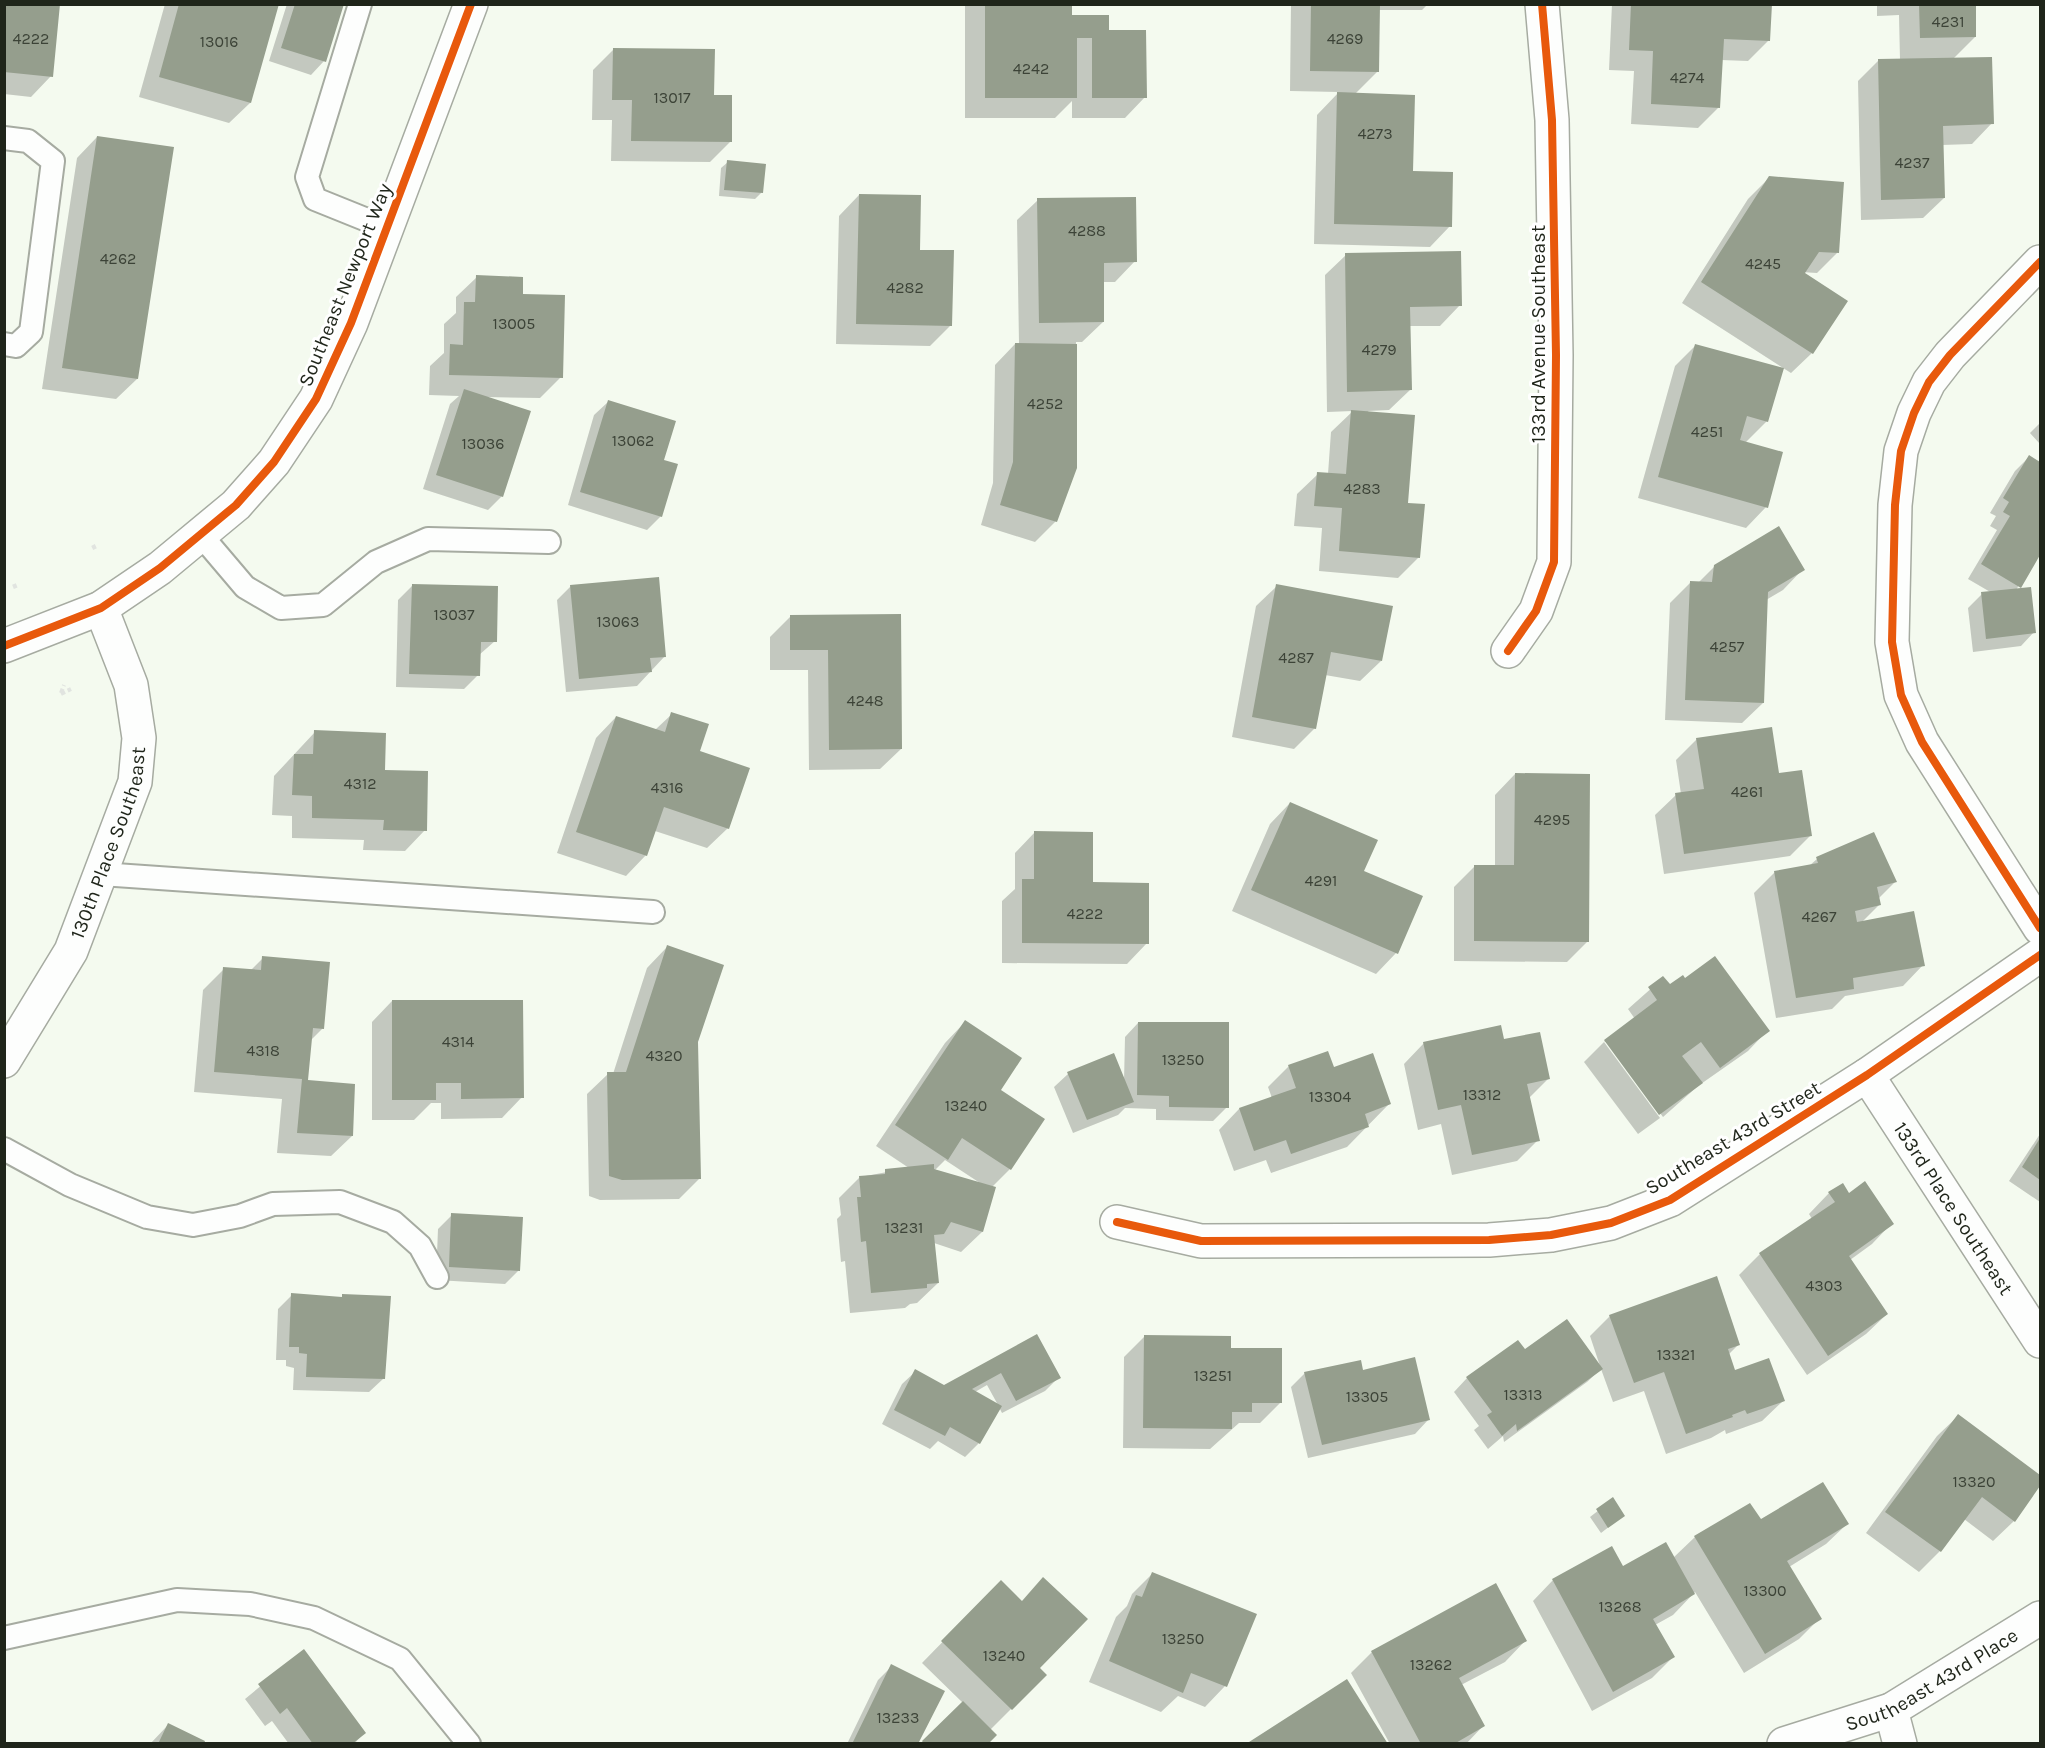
<svg xmlns="http://www.w3.org/2000/svg" width="2045" height="1748" viewBox="0 0 2045 1748" font-family="Karla,sans-serif">
  <style>
    .shadow { fill: #0003; fill-rule: evenodd }
    .building { fill: #959e8d }
    .lines { fill: none; stroke-linecap: round; stroke-linejoin: round }
    .lane-casing { stroke: #a6aba1; stroke-width: 26 }
    .street-casing { stroke: #a6aba1; stroke-width: 36 }
    .secondary-casing { stroke: #a6aba1; stroke-width: 36 }
    .path { stroke: #e1e4e0; stroke-width: 4; stroke-dasharray: 4.5 3; stroke-linecap: butt }
    .lane { stroke: #fdfefd; stroke-width: 22 }
    .street { stroke: #fdfefd; stroke-width: 33 }
    .secondary { stroke: #fdfefd; stroke-width: 33 }
    .cycleway-casing { stroke: #fff; stroke-width: 11 }
    .cycleway { stroke: #e8590c; stroke-width: 8 }
    .labels { text-anchor: middle; dominant-baseline: central; stroke-width: 6; stroke-linejoin: round; paint-order: stroke }
    .number-label { font-size: 16px; fill: #3c4337 }
    .street-label { font-size: 20px; fill: #1f251a; stroke: #fff }
  </style>
  <rect width="100%" height="100%" fill="#f4faef"/>
  <path class="shadow" d="M4,4l47,72 -20,21 -27,-3z
    M165,4h113l-28,99 -21,20 -90,-26z
    M287,4h55l-18,57 -13,14 -42,-14z
    M965,4h105v13l38,15 37,65 -20,21h-53v-17l-17,17h-90z
    M1291,4h137l-6,6h-44v61l-23,23 95,132 -20,21 -116,-3 3,-129 22,-23 -49,-1z
    M1612,4h159l-2,36 -21,21 -27,-1 -2,47 -21,21 -67,-4 3,-53 -25,-1z
    M1877,4h98v33l-22,22 39,64 -20,21 -30,1 2,53 -21,20 -62,2 -3,-139 21,-21h21l-1,-45 -22,1z
    M614,49l99,47 17,46 -20,20 -99,-1 1,-41h-20l1,-50z
    M97,137l40,242 -21,20 -74,-10 35,-231z
    M728,162l34,30 -7,7 -36,-3 2,-28z
    M1769,178l68,75 -20,20 -16,-1 11,81 -21,20 -109,-70 66,-104z
    M859,195l60,56 32,74 -21,21 -94,-2 3,-128z
    M1038,200l97,61 -20,21h-13l1,40 -21,20h-6l-1,126 -19,53 -21,21 -54,-17 12,-42 2,-118 20,-21h4l-2,-124z
    M1346,255l114,50 -20,21h-31l1,64 -21,20 -21,1 38,93 13,53 -21,21 -79,-7 3,-43 -28,-2 3,-32 21,-20h10l3,-42 22,-21 -26,1 -2,-137z
    M477,277l44,18 40,82 -21,21 -55,-1 17,99 -14,14 -65,-21 27,-85 9,-8 -30,-1 1,-29 14,-13v-29l12,-11v-16z
    M1696,345l71,76 -22,22 21,64 -20,21 -108,-30 37,-132z
    M608,402l55,59 -2,55 -14,14 -79,-25 26,-90z
    M2040,423v21l-10,-11z
    M2029,457l11,7v88l-24,38 18,42 -13,14 -48,6 -5,-44 14,-14 10,-1 -24,-14 29,-49 -7,-4 6,-10 -6,-3 25,-42z
    M1715,566l88,3 -20,21 -17,10 -3,103 -21,20 -77,-3 5,-117 20,-20h8z
    M412,586l83,55 -16,14 -1,20 -14,14 -68,-2 2,-87z
    M571,586l94,70 -28,30 -71,6 -9,-92z
    M1277,586l104,75 -21,20 -35,-6 -10,53 -21,21 -62,-12 24,-131z
    M900,616l1,133 -21,20 -71,1 -1,-100h-38v-33l20,-20z
    M672,714l26,38 30,76 -21,20 -52,-17 -9,24 -20,21 -69,-23 39,-115 20,-21 39,13z
    M315,732l69,39 41,59 -20,21 -42,-1 1,-10 -72,-2v-22l-20,-1 2,-39z
    M1697,739l80,36 33,61 -20,20 -126,18 -9,-59 21,-20 5,-1 -5,-34z
    M1515,774l72,168 -20,20 -113,-1v-74l21,-21h20v-71z
    M1290,803l72,68 59,26 -25,56 -20,21 -144,-63 38,-87z
    M1035,832l57,52 55,59 -20,21 -125,-1v-62l13,-12v-36z
    M1817,859l79,22 -18,18 1,6 -18,18 62,42 -20,21 -58,10 -13,13 -56,9 -22,-125 21,-21 34,-6z
    M667,947l30,94 3,137 -21,21 -79,1 -11,-4 -2,-102 21,-20h5l34,-106z
    M263,958l60,70 -13,13 -3,40 45,55 -21,20 -54,-3 5,-54 -88,-7 9,-102 21,-21 26,2z
    M1663,978l7,8 98,44 -20,21 -50,35 -35,31 -56,-75h-3l31,-23 -7,-10z
    M392,1001l130,96 -20,21 -61,1v-16h-10l-17,17h-42v-98z
    M965,1022l34,68 11,79 -18,18 -10,45 -21,20 -27,-9 4,40 -21,20 -7,1 -5,4 -55,5 -5,-52 -4,1 -4,-43 4,-4 -2,-17 21,-21 49,-9 -33,-22 69,-103zM945,1160l35,23 -46,-12z
    M1138,1023l89,84 -14,14 -57,-1v-11l-31,-1 -7,7 -45,18 -19,-46 14,-13 56,8 1,-45z
    M1503,1041l45,38 -19,19 9,42 -21,21 -65,14 -11,-51 -23,6 -14,-66 20,-21z
    M1604,1042l56,76 -22,16 -54,-72z
    M1289,1066l44,2 56,36 -42,43 -76,26 -5,-13 -32,11 -15,-41 20,-21 33,-11 -4,-11z
    M2040,1134v68l-31,-21z
    M1829,1193l20,2 43,28 -20,21 -22,16 37,54 -21,20 -59,41 -68,-100 21,-21 52,-35 -3,-5z
    M452,1215l67,55 -14,14 -69,-4 2,-51z
    M292,1295l48,3 3,-2 40,83 -14,13 -76,-2 1,-22 -8,-2v-6h-10l2,-51z
    M1610,1316l129,28 -11,11 6,17 49,29 -21,20 -36,13 -1,-4 -14,8 -45,16 -22,-63 -31,11 -12,-33 -14,13 -83,60 -1,-6 -15,13 -14,-19 5,-4 -25,-34 13,-14 58,-27 75,15 -10,-30z
    M1036,1336l23,41 -14,14 -43,22 -3,-6 -20,36 -14,14 -27,-16 -8,8 -48,-25 20,-40 14,-13 28,16zM987,1385l11,20 -23,-13z
    M1144,1337l85,12 52,53 -21,21h-21l-29,26 -87,-1 1,-91z
    M1362,1372l66,48 -13,14 -107,24 -17,-71 14,-14z
    M1958,1416l82,61v7l-26,37 -21,20 -29,-22 -24,32 -21,21 -53,-39 71,-97z
    M1612,1500l11,16 -22,17 -11,-16z
    M1760,1521l87,3 -21,20 -37,23 31,51 -21,21 -55,34 -49,-81 -22,23 -18,10 18,32 -21,21 -60,33 -59,-110 20,-21 120,-22 22,-21z
    M1153,1573l72,113 -20,21 -27,-11 -17,16 -72,-30 27,-65 11,-11 5,-12z
    M1001,1582l37,86 7,7 -55,55 -3,14h-65l41,-41 -41,-40z
    M1525,1641l-20,21 -44,23 22,41 -17,18h-76l-39,-71 21,-21z
    M303,1651l61,82 -10,11h-65l-17,-23 -7,5 -20,-27z
    M892,1666l24,78h-69l31,-64z
    M168,1725l35,19h-53z"/>
  <path class="building" d="M4,4h56l-7,73 -49,-5z
    M179,4h100l-28,99 -92,-26z
    M295,4h49l-18,58 -45,-14z
    M985,4h87v11h37v15h37l1,68h-55v-60h-15v60h-92z
    M1311,4h69l-1,68 -69,-1z
    M1631,4h141l-2,37 -46,-2 -4,69 -69,-4 2,-53 -24,-1z
    M1919,4h57v33l-56,1z
    M613,48l102,1 -1,46h18v47l-101,-1 1,-41h-20z
    M1992,57l2,67 -51,2 2,72 -64,2 -3,-141z
    M1337,92l78,3 -2,76 40,1 -1,55 -118,-3z
    M97,136l77,11 -36,232 -76,-11z
    M727,160l39,4 -3,29 -39,-3z
    M1769,176l75,6 -5,71 -20,-1 -14,21 43,28 -35,53 -112,-72z
    M859,194l62,1 -1,55h34l-2,76 -96,-2z
    M1136,197l1,65 -33,1v59l-65,1 -2,-125z
    M1461,251l1,55 -52,1 2,83 -65,2 -2,-139z
    M476,275l47,2v17l42,1 -2,83 -114,-3 1,-31 13,1 1,-43h11z
    M1015,343l62,1v124l-20,54 -57,-17 13,-43z
    M1695,344l89,24 -16,54 -21,-6 -7,24 43,12 -15,56 -110,-31z
    M464,389l67,22 -28,86 -67,-22z
    M608,400l68,21 -12,39 14,4 -16,53 -82,-25z
    M1351,410l64,5 -7,88 17,1 -5,54 -81,-7 3,-43 -28,-2 3,-34 29,2z
    M2029,455l11,7v93l-19,33 -40,-24 29,-48 -7,-4 6,-10 -6,-4z
    M1779,526l26,44 -37,22 -4,111 -79,-3 5,-119 22,1 2,-17z
    M659,577l7,80 -16,1 2,14 -73,7 -9,-94z
    M412,584l86,2 -1,56h-16l-1,34 -71,-2z
    M1276,584l117,22 -11,55 -51,-9 -15,77 -64,-12z
    M2031,587l5,46 -50,6 -5,-47z
    M901,614l1,135 -73,1 -1,-100h-38v-35z
    M671,712l38,12 -9,27 50,17 -21,61 -65,-22 -17,49 -71,-24 40,-116 49,16z
    M1772,727l7,46 23,-3 10,66 -128,18 -9,-61 29,-4 -8,-51z
    M314,730l72,3 -1,37 43,1 -1,60 -44,-1 1,-10 -72,-2v-22l-20,-1 2,-41h19z
    M1515,773l75,1 -1,168 -115,-1v-76h40z
    M1290,802l88,38 -14,31 59,25 -25,58 -147,-64z
    M1034,831l59,1v50l56,1v61l-127,-1v-64h12z
    M1874,832l23,50 -20,5 4,18 -26,6 2,11 57,-11 11,55 -72,12 1,11 -58,9 -22,-127 44,-8 -2,-6z
    M667,945l57,20 -26,77 3,137 -79,1 -13,-4 -2,-104h19z
    M262,956l68,6 -6,67 -11,-1 -5,52 47,4 -2,52 -56,-3 5,-54 -88,-7 9,-105 38,3z
    M1715,956l55,75 -50,37 -19,-26 -19,14 21,27 -44,32 -55,-75 53,-40 -9,-13 15,-11 7,8 13,-9 2,3z
    M392,1000h131l1,98 -63,1v-16h-25v17h-44z
    M965,1020l57,38 -21,32 44,29 -34,51 -49,-32 -14,22 -53,-35z
    M1138,1022h91v86l-60,-1v-11l-32,-1z
    M1501,1025l3,14 36,-7 10,47 -23,5 13,57 -68,14 -11,-50 -23,5 -15,-68z
    M1328,1051l6,16 39,-14 18,51 -26,10 4,13 -78,27 -5,-14 -32,11 -15,-43 57,-20 -8,-23z
    M1114,1053l20,49 -47,18 -20,-48z
    M2040,1138v42l-18,-13z
    M934,1164v5l62,18 -13,45 -32,-10 -7,12 -10,1 5,48 -12,1v4l-56,5 -5,-52 -5,1 -4,-45h4l-2,-21 26,-2v-5z
    M1865,1181l29,43 -45,32 39,58 -60,42 -69,-103 76,-51 -7,-10 15,-9 6,10z
    M451,1213l72,4 -3,54 -71,-4z
    M1717,1276l23,69 -12,4 7,21 34,-12 16,43 -38,13 -2,-4 -13,5 1,2 -47,17 -22,-62 -30,11 -25,-68z
    M291,1293l51,4v-3l49,2 -6,83 -79,-2 1,-23 -8,-1v-6h-10z
    M1567,1319l36,50 -86,62 -1,-7 -14,12 -15,-21 5,-3 -26,-35 52,-37 7,9z
    M1037,1334l24,44 -45,23 -15,-28 -29,16 30,17 -22,38 -30,-17 -5,9 -51,-26 21,-41 29,16z
    M1144,1335l87,1v12h51v55h-30v9h-20v17l-89,-1z
    M1415,1357l15,63 -108,25 -18,-73 57,-12 2,10z
    M1958,1414l82,61v11l-25,36 -33,-25 -41,55 -56,-40z
    M1823,1482l26,42 -62,37 35,58 -57,35 -71,-118 56,-33 11,16z
    M1613,1497l12,19 -17,12 -12,-19z
    M1666,1542l29,52 -42,25 22,38 -62,35 -61,-113 60,-33 11,20z
    M1152,1572l105,42 -30,73 -36,-14 -8,20 -74,-32 27,-66 6,2z
    M1043,1577l45,42 -48,49 7,7 -35,35 -71,-69 60,-61 21,21z
    M1496,1583l31,58 -68,37 26,48 -31,18h-33l-50,-93z
    M304,1649l62,84 -14,11h-39l-26,-36 -7,6 -22,-30z
    M891,1664l54,27 -27,53h-66z
    M1347,1679l41,65h-138l-1,-2z
    M963,1701l34,34 -9,9h-64l-2,-3z
    M168,1723l37,18 -1,3h-46z"/>
  <g class="lines">
    <defs>
      <path id="lane" d="M360,4l-53,173 8,22 72,29
        M4,138l24,3 25,20 -22,171 -15,14 -12,-2
        M200,534l45,53 36,21 42,-3 53,-43 52,-23 121,3
        M101,874l552,38
        M4,1149l66,36 77,32 46,8 47,-9 33,-12 67,-2 53,20 27,24 17,31
        M4,1638l173,-38 73,4 64,14 86,41 69,85"/>
      <g id="street">
        <path d="M2040,262l-90,93 -21,27 -15,31 -13,38 -6,54 -3,137 9,53 21,47 118,186"/>
        <path d="M1508,651l28,-40 18,-49 2,-207 -4,-235 -10,-116"/>
        <path id="s1" d="M4,1061l67,-110 64,-169 4,-44 -8,-53 -30,-77"/>
        <path id="s2" d="M1867,1075l173,266"/>
        <path d="M1117,1222l84,19 288,-1 62,-5 60,-12 59,-23 197,-125 173,-120"/>
        <path d="M1891,1710l9,34"/>
        <path id="s3" d="M1784,1744l107,-34 149,-92"/>
      </g>
      <path id="secondary" d="M4,646l97,-38 59,-40 76,-63 38,-43 42,-63 35,-76 120,-319"/>
    </defs>
    <use href="#lane" class="lane-casing"/>
    <use href="#street" class="street-casing"/>
    <use href="#secondary" class="secondary-casing"/>
    <path class="path" d="M93,545l3,6
      M14,584l2,5
      M61,693l3,-8
      M61,694l10,-5"/>
    <use href="#lane" class="lane"/>
    <use href="#street" class="street"/>
    <use href="#secondary" class="secondary"/>
    <defs>
      <path id="cycleway" d="M2040,262l-90,93 -21,27 -15,31 -13,38 -6,54 -3,137 9,53 21,47 118,186
        M4,646l97,-38 59,-40 76,-63 38,-43 42,-63 35,-76 120,-319
        M1508,651l28,-40 18,-49 2,-207 -4,-235 -10,-116
        M1117,1222l84,19 288,-1 62,-5 60,-12 59,-23 197,-125 173,-120"/>
    </defs>
    <use href="#cycleway" class="cycleway-casing"/>
    <use href="#cycleway" class="cycleway"/>
  </g>
  <g class="labels">
    <g class="number-label">
      <text x="1948" y="21">4231</text>
      <text x="31" y="38">4222</text>
      <text x="1345" y="38">4269</text>
      <text x="219" y="41">13016</text>
      <text x="1031" y="68">4242</text>
      <text x="1687" y="77">4274</text>
      <text x="672" y="97">13017</text>
      <text x="1375" y="133">4273</text>
      <text x="1912" y="162">4237</text>
      <text x="1087" y="230">4288</text>
      <text x="118" y="258">4262</text>
      <text x="1763" y="263">4245</text>
      <text x="905" y="287">4282</text>
      <text x="514" y="323">13005</text>
      <text x="1379" y="349">4279</text>
      <text x="1045" y="403">4252</text>
      <text x="1707" y="431">4251</text>
      <text x="633" y="440">13062</text>
      <text x="483" y="443">13036</text>
      <text x="1362" y="488">4283</text>
      <text x="454" y="614">13037</text>
      <text x="618" y="621">13063</text>
      <text x="1727" y="646">4257</text>
      <text x="1296" y="657">4287</text>
      <text x="865" y="700">4248</text>
      <text x="360" y="783">4312</text>
      <text x="667" y="787">4316</text>
      <text x="1747" y="791">4261</text>
      <text x="1552" y="819">4295</text>
      <text x="1321" y="880">4291</text>
      <text x="1085" y="913">4222</text>
      <text x="1819" y="916">4267</text>
      <text x="458" y="1041">4314</text>
      <text x="263" y="1050">4318</text>
      <text x="664" y="1055">4320</text>
      <text x="1183" y="1059">13250</text>
      <text x="1482" y="1094">13312</text>
      <text x="1330" y="1096">13304</text>
      <text x="966" y="1105">13240</text>
      <text x="904" y="1227">13231</text>
      <text x="1824" y="1285">4303</text>
      <text x="1676" y="1354">13321</text>
      <text x="1213" y="1375">13251</text>
      <text x="1523" y="1394">13313</text>
      <text x="1367" y="1396">13305</text>
      <text x="1974" y="1481">13320</text>
      <text x="1765" y="1590">13300</text>
      <text x="1620" y="1606">13268</text>
      <text x="1183" y="1638">13250</text>
      <text x="1004" y="1655">13240</text>
      <text x="1431" y="1664">13262</text>
      <text x="898" y="1717">13233</text>
    </g>
    <g class="street-label">
      <text transform="translate(345 285) rotate(-68)">Southeast Newport Way</text>
      <text transform="translate(1538 334) rotate(-90)">133rd Avenue Southeast</text>
      <text stroke="none"><textPath href="#s1" startOffset="244">130th Place Southeast</textPath></text>
      <text transform="translate(1733 1138) rotate(-31)">Southeast 43rd Street</text>
      <text stroke="none"><textPath href="#s2" startOffset="159">133rd Place Southeast</textPath></text>
      <text stroke="none"><textPath href="#s3" startOffset="162">Southeast 43rd Place</textPath></text>
    </g>
  </g>
  <rect width="2045" height="1748" fill="none" stroke="#1f251a" stroke-width="12"/>
</svg>
